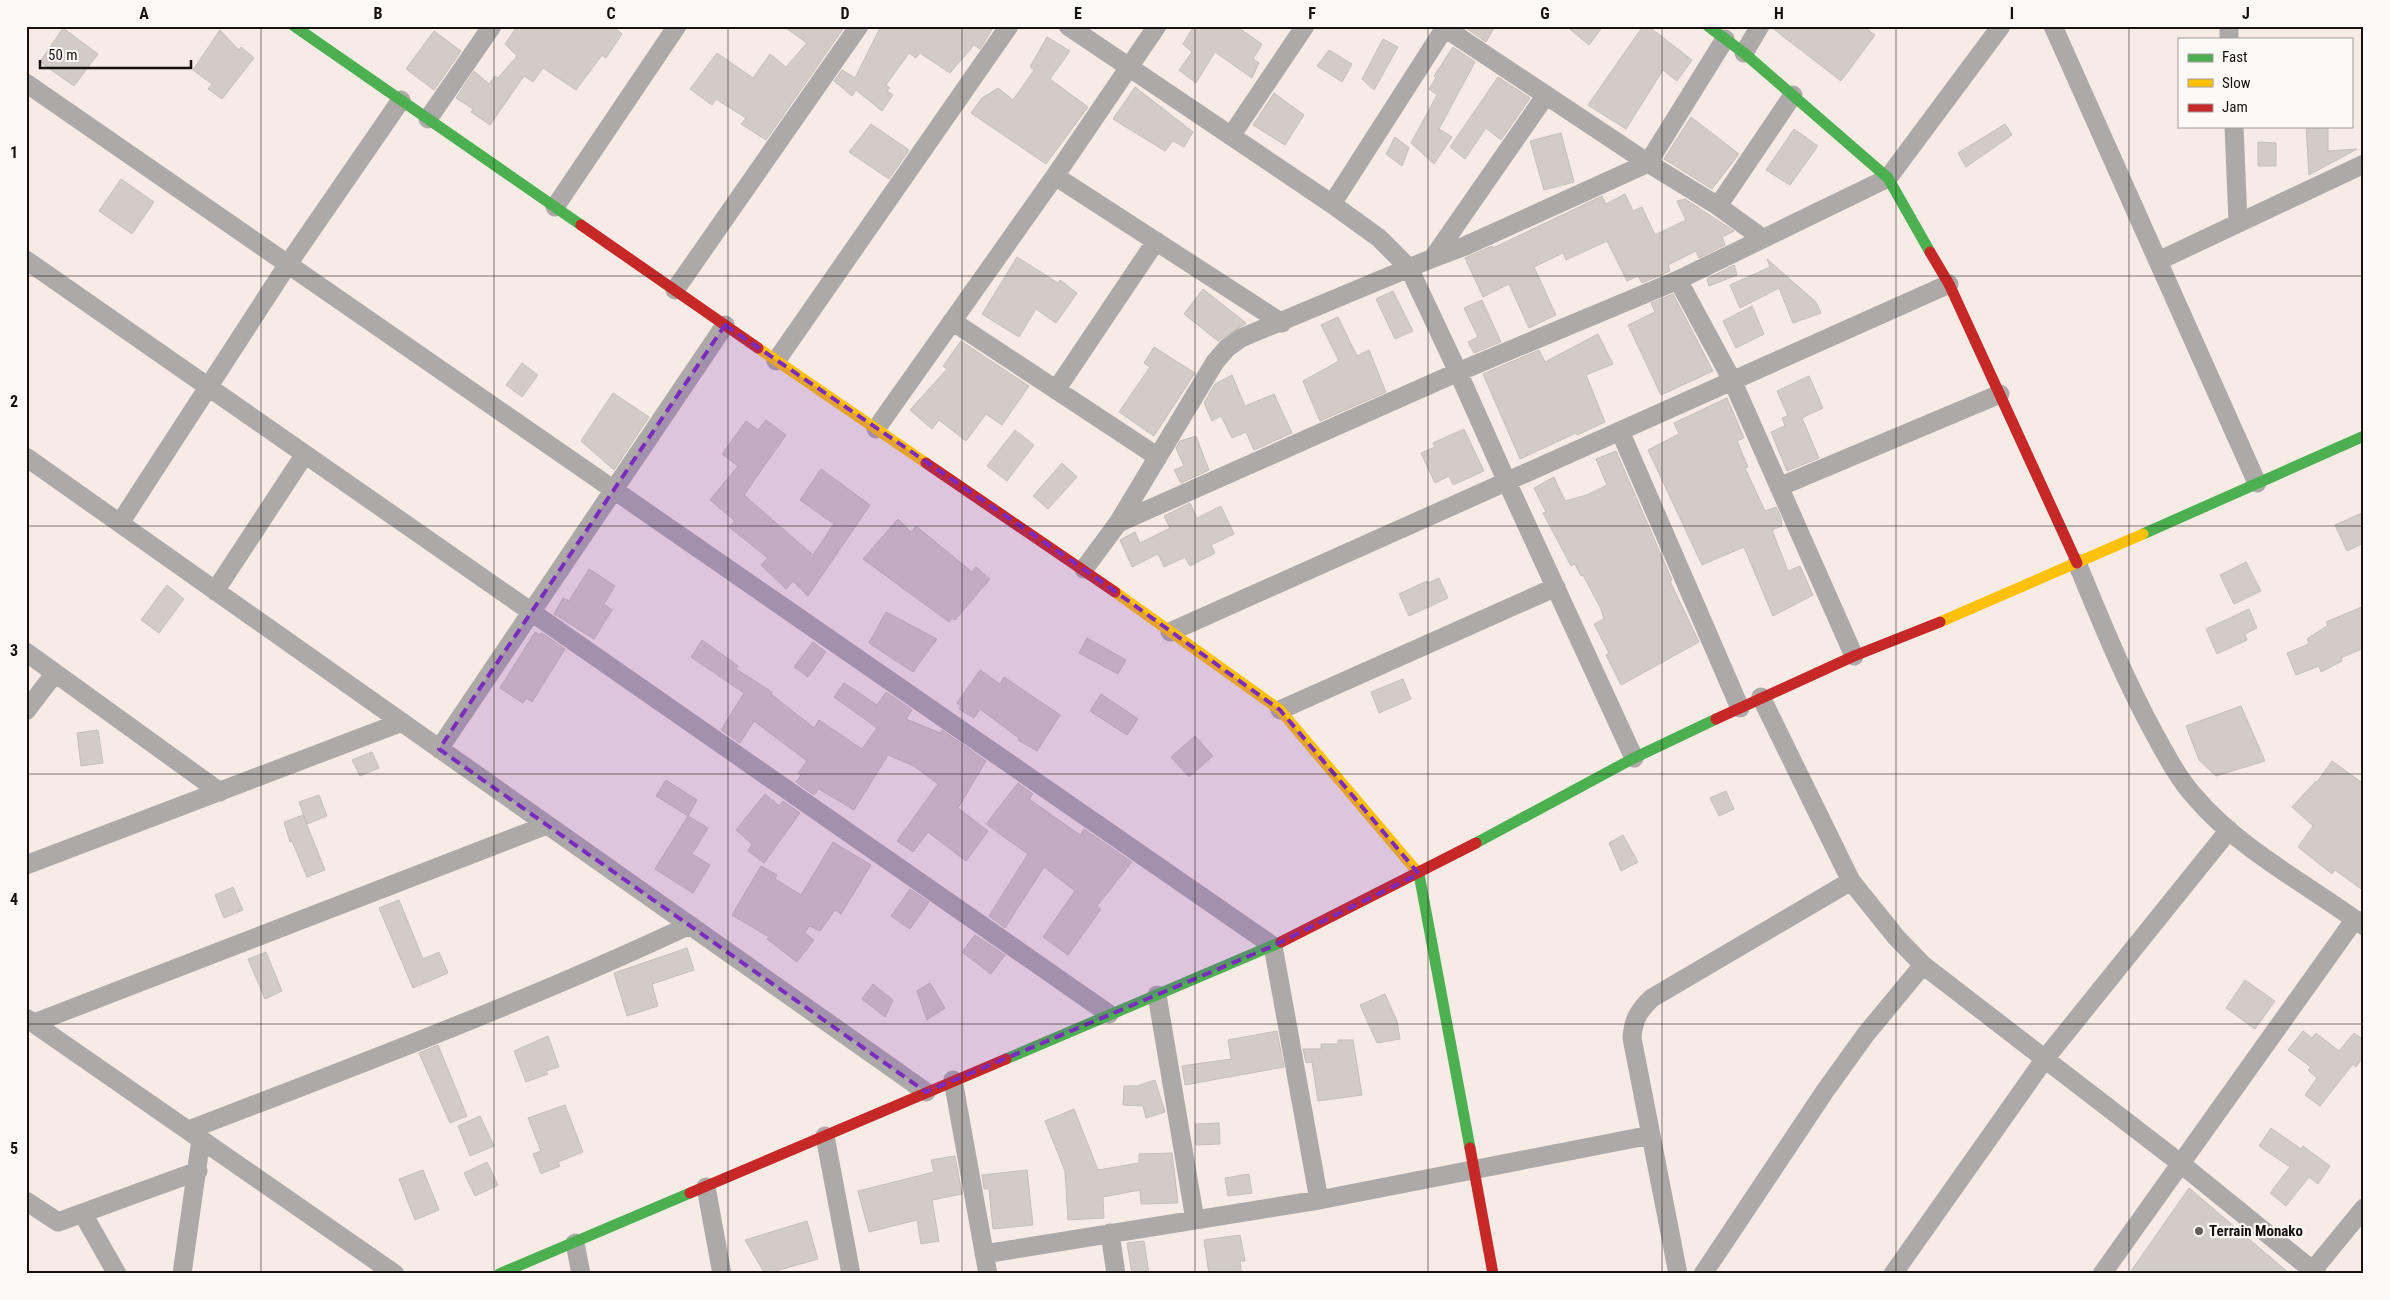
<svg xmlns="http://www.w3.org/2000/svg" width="2390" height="1300" viewBox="0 0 2390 1300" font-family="'Roboto Condensed',sans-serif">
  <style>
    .building { fill: #d3ccc6; stroke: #c6beb8 }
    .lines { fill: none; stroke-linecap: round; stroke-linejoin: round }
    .street { stroke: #ada9a8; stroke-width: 19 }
    .fast { stroke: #4caf50; stroke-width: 11 }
    .slow { stroke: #ffc107; stroke-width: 11 }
    .jam { stroke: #c62828; stroke-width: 11 }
    .marked { fill: #7b2cbf; fill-opacity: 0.2; stroke: #7b2cbf; stroke-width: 4; stroke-dasharray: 10 6; stroke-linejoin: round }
    .grid { fill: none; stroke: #17110e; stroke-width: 1; stroke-opacity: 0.55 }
    .poi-dot { fill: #655d59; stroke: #fdf9f7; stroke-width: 2 }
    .labels { text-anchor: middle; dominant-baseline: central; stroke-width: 4.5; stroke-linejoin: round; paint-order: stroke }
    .poi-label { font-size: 15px; font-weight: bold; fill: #17110e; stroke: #fdf9f7; text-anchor: start }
    .neatline { fill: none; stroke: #17110e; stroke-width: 2 }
    .grid-label { font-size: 16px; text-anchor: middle; font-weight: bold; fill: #17110e }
  </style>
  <rect width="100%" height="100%" fill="#f6ebe5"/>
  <path class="building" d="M517,26h96l9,8 -16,24 -4,-3 -26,35 -33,-22 -10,14 -9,-6 -34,49 -19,-13 2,-3 -17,-11 18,-27 15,13 6,-8 3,2 19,-22 -12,-12z
    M783,26h62l-79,114 -25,-16 5,-6 -30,-19 -4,6 -22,-16 27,-36 36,25 17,-24 16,13 21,-24z
    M881,26h113l-14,23 -6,-4 -24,28 -30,-20 -4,5 -7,-5 -23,32 4,3 -3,3 6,4 -11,16 -26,-21 -4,6 -18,-15 8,-11 13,8z
    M1194,26h42l26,18 -9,15 6,4 -7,15 -37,-26 -19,31 -17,-13 13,-18 -9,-8z
    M1467,26h28l-9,16 -20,-14z
    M1566,26h37l-14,19z
    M1643,26h5l44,34 -15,21 -14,-11 -37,59 -38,-24z
    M1863,26l12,9 -34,46 -70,-54z
    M63,28l35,26 -24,32 -34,-24z
    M220,30l19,20 2,-3 13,11 -32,41 -14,-10 4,-5 -19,-14z
    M434,31l27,20 -27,39 -28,-21z
    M1047,37l23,14 -20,28 38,28 -42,57 -75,-51 11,-15 16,-10 15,12 21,-30 -4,-3z
    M1383,39l15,8 -24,43 -12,-11z
    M1453,47l22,15 -36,67 13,8 -18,27 -23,-21 26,-48 -8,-6 7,-11 -2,-2z
    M1329,50l23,14 -10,18 -25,-16z
    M1498,77l32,21 -29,42 -15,-12 -21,31 -15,-12z
    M1135,87l58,45 -9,15 -11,-6 -8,10 -52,-32z
    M1274,93l30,22 -19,30 -32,-20z
    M1691,117l48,37 -27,35 -48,-30z
    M871,124l38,26 -20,29 -40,-27z
    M2005,124l7,11 -46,32 -8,-14z
    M2306,126h22v25l29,-2 -48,26z
    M1794,129l24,17 -28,39 -24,-15z
    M1561,133l13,49 -30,8 -14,-49z
    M1395,137l14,11 -7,18 -16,-12z
    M2258,142l18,1v23h-18z
    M121,179l33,23 -22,32 -33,-23z
    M1625,194l8,17 9,-4 13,28 31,-15 -9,-19 8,-2 49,32 -12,6 3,8 -26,13 -3,-7 -28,14 2,6 -28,12 -4,-7 -11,5 -20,-40 -41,19 -3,-7 -29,14 22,48 -27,13 -20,-44 -26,13 -18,-39 27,-12 1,2 109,-52 4,8z
    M1017,257l41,26 2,-3 17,13 -21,30 -20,-14 -17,28 -37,-23z
    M1767,259l49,43 5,11 -28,10 -14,-35 -39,20 -10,-23 40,-18z
    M1734,265l3,10 -28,11 -2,-7z
    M1203,289l43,34 -1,1 -27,17 -34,-27z
    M1393,291l20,40 -18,8 -19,-40z
    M1673,294l40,77 -52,24 -33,-70 27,-13 -4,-9z
    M1482,300l19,42 -27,11 -6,-11 10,-5 -14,-29z
    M1752,306l12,28 -28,14 -13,-27z
    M1338,317l19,39 12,-6 17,42 -66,29 -17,-40 36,-20 -18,-36z
    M1598,334l15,30 -27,11 19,47 -28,13 -1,-2 -56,26 -37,-85 56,-24 6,12z
    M961,341l68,45 -27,39 -16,-11 -20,27 -27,-21 -7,9 -22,-19 37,-41 -4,-3z
    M1154,347l41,26 -41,63 -35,-24 31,-45 -6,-4z
    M522,363l16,12 -16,22 -16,-12z
    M1232,375l13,31 29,-12 18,39 -38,17 -8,-18 -14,6 -11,-22 -9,5 -8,-18 11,-19z
    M1809,376l14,32 -21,10 17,40 -32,13 -16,-39 14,-6 -3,-8 6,-2 -11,-25z
    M613,393l36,24 -35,53 -33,-29z
    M1727,398l17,40 -7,3 11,26 -3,1 20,43 11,-4 5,11 1,8 -10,4 16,41 12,-5 13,29 -40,21 -29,-69 -42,18 -54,-115 31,-16 -5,-11z
    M766,420l20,15 -42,60 69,60 21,-31 -34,-24 21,-31 49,36 -62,91 -15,-15 -7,8 -25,-24 7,-7 -39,-31 6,-6 -25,-21 28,-34 -16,-12 24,-33 12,9z
    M1464,429l20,42 -31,14 -4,-9 -14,7 -14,-30 14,-6 -2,-4z
    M1015,430l19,15 -27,36 -20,-15z
    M1196,436l13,34 -28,13 -7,-13 10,-4 -8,-18 4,-7z
    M1616,451l56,129 -2,1 29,61 -78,43 -15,-30 3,-2 -15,-29 10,-5 -3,-10 -18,-34 -2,1 -6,-12 -4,2 -28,-53 3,-1 -12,-24 20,-11 11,24 22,-6 20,-10 -11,-26z
    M1062,463l15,14 -29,32 -15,-13z
    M1190,503l7,15 24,-12 13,28 -23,11 4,8 -25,13 -5,-9 -21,10 -6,-13 -26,13 -12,-27 15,-8 5,11 30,-15 -6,-12z
    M2364,512v31l-17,8 -12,-26z
    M898,519l13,13 5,-6 56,46 4,-5 14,12 -35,41 -3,-2 -3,4 -86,-63z
    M2246,562l15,29 -27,13 -14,-29z
    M589,569l26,17 -11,18 8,6 -18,29 -40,-25 9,-16 6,3z
    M1439,578l9,20 -39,18 -10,-22 28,-13 1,2z
    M167,585l17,14 -25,34 -18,-13z
    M2364,606v42l-23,10 1,3 -21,11 -2,-6 -23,9 -9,-22 22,-9 -2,-5 21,-14 -2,-3z
    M2249,609l8,19 -12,6 2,6 -30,14 -11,-25z
    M886,612l51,27 -24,33 -44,-29z
    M535,632l5,3 2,-2 23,16 -33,53 -6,-4 -3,5 -23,-15z
    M1087,638l39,22 -8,14 -39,-21z
    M702,640l36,26 -2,3 36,23 -1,2 43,34 5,-8 43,29 15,-21 -43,-31 10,-14 33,22 9,-13 26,18 -6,9 34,14 2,-3 44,31 -28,47 30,23 -22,30 -38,-29 -15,20 -16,-11 41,-57 -24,-18 -26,-11 -34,55 -35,-21 -5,6 -18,-13 5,-7 -3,-2 9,-12 -53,-40 -14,22 -19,-13 23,-37 -53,-36z
    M813,642l13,10 -18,25 -14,-10z
    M980,670l20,14 4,-7 56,38 -23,36 -19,-11 1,-2 -39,-29 -6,9 -15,-9 2,-3 -4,-3z
    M1403,679l8,20 -32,14 -8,-21z
    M1101,694l37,25 -11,16 -37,-24z
    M2241,706l24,55 -49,15 -17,-16 -13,-34z
    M98,730l5,33 -22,3 -4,-33z
    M1195,736l18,20 -24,21 -18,-20z
    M372,752l7,16 -19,8 -8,-16z
    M2332,761l32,23v107l-29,-21 -3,4 -34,-27 15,-21 -21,-19 24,-26 1,1z
    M666,780l31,20 -9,16 -32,-20z
    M1018,783l15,11 -4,5 51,36 4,-6 48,33 -35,44 4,3 -33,46 -25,-18 32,-46 -31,-24 -39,61 -16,-12 39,-62 -42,-30z
    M1726,791l8,18 -15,7 -9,-18z
    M765,794l14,12 4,-5 17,12 -36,50 -16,-12 4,-7 -16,-14z
    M319,795l8,21 -20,8 -8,-22z
    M303,815l22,55 -18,7 -15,-36 -2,1 -6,-20z
    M688,816l20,12 -16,26 18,11 -17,28 -38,-24z
    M1623,835l15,27 -17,9 -12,-28z
    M833,842l38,23 -30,49 -6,-4 -15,21 -11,-5 -4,7 9,7 -17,22 -30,-23 2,-2 -37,-22 29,-49 16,9 -2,4 26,16z
    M233,887l10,23 -19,8 -9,-23z
    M910,889l19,13 -19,27 -19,-13z
    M399,900l24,59 16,-7 9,21 -35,15 -34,-80z
    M975,935l30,20 -14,19 -29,-22z
    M687,948l7,22 -42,14 6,22 -31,10 -13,-43z
    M266,952l16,39 -17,8 -17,-40z
    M2245,980l30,21 -20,28 -29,-21z
    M930,983l15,25 -18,12 -10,-29z
    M873,984l20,16 -8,17 -23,-18z
    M1385,994l12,27 3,18 -23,4 -17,-38z
    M1277,1031l7,36 -99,18 -3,-19 49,-7 -3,-19z
    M2303,1031l9,7 4,-5 23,18 15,-18 10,7v16l-8,11 -3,-3 -33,42 -15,-11 12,-17 -9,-8 3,-3 -23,-17z
    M548,1036l11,31 -13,4 2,3 -22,8 -12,-31z
    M1338,1040h15l9,55 -44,6 -6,-39 -6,1 -3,-14h18v-5h17z
    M438,1045l29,71 -17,7 -31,-70z
    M1155,1080l10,32 -19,6 -3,-12 -20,-1 1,-19h13z
    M565,1105l18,47 -25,10 2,4 -19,8 -8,-20 8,-3 -13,-33z
    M1074,1109l24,61 41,-7v-9l33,-1 6,50 -37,1 -1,-14 -37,7 1,21 -36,2 -3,-49 -20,-50z
    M480,1116l14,30 -24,10 -12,-30z
    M1219,1123l1,21 -24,1 -1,-21z
    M2271,1128l30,21 2,-3 27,20 -12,18 -9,-7 -23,29 -16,-13 20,-26 -31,-21z
    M955,1156l7,38 -30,6 7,41 -18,3 -4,-24 -48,12 -11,-41 76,-19 -3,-12z
    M487,1162l11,23 -23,11 -11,-23z
    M423,1170l16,40 -24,10 -16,-41z
    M1027,1170l6,55 -40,4 -4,-40h-5l-2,-14z
    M1249,1174l3,19 -24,3 -3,-18z
    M2189,1188l101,86h-161z
    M807,1221l11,38 -53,15 -20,-34z
    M1240,1235l5,26h-5l1,10 -32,3 -5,-34z
    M1144,1241l5,33h-17l-5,-31z"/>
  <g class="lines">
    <path class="street" d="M1068,26l264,178 47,34 30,30 49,104 49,110 127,276
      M1442,26l206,137 70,43 44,32
      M2053,26l204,457
      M2229,26v13
      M1744,53l16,-27
      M26,83l1247,863 46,254
      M428,119l64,-93
      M2234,126l4,96
      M1231,136l74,-110
      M1055,176l227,147
      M1332,204l114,-178
      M1718,206l75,-111
      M555,207l122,-181
      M1433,258l32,-12 183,-83 77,-124
      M26,260l1083,754
      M2158,261l206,-97
      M1678,280l54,100 122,276
      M675,290l184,-264
      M952,321l206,136
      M776,361l233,-335
      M1056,390l100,-149
      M876,429l179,-253 102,-150
      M1620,431l120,277
      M26,457l900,635
      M1779,487l221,-93
      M120,523l168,-259 113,-164
      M1118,523l97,-161 12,-14 14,-10 192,-80 113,-163
      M2077,563c24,58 47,115 77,170 12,22 24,45 41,64 45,53 114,88 169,129
      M1084,569l34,-46 340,-151 220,-92 210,-102 113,-152
      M215,591l90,-137
      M1170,632l779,-348
      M26,652l194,140
      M1761,697l90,184 45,56 27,28 257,198 137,111
      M1280,710l276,-123
      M26,711l29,-38
      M439,749l286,-424
      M26,865l376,-143
      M1157,995l38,225
      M26,1018l369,256
      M34,1023l513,-198
      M953,1080l35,194
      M189,1130c168,-65 337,-128 501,-205
      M825,1136l26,138
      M706,1187l16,87
      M26,1201l32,21 140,-51
      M83,1214l34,60
      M1110,1233l6,41
      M575,1243l6,31
      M984,1254l335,-54 332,-65
      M2313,1270l51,-62
      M182,1274l19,-135
      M1678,1274l-46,-236c1,-18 7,-28 20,-40l199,-117
      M1703,1274l122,-183 41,-57 57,-69
      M1893,1274l151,-214 185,-230
      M2102,1274l253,-355"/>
    <path class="fast" d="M294,26l287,199
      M1708,26l36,27 144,125 42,74
      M2143,534l221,-98
      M1476,843l158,-85 82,-39
      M1414,868l5,6 51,274
      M1006,1059l275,-117
      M499,1274l191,-81"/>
    <path class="slow" d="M758,348l168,115
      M1115,592l165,118 134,158
      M1940,622l203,-88"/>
    <path class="jam" d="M581,225l177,123
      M1930,252l19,32 128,279
      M926,463l189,129
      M1716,719l138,-63 86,-34
      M1281,942l195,-99
      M1470,1148l23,126
      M690,1193l316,-134"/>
  </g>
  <path class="marked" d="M725,325l359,244 196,141 139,164 -146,72 -347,146 -487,-343z"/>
  <path class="grid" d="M261,26v1248M494,26v1248M728,26v1248M962,26v1248M1195,26v1248M1428,26v1248M1662,26v1248M1896,26v1248M2129,26v1248M26,276h2338M26,526h2338M26,774h2338M26,1024h2338"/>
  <circle class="poi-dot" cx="2199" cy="1231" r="5"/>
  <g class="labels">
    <g class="poi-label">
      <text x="2209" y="1231">Terrain Monako</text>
    </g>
  </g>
  <rect width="2390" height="1300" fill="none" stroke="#fdf9f7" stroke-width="55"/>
  <rect x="2178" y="38" width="175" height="90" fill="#fdf9f7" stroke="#a19c9a"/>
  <rect x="2188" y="54" width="25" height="8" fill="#4caf50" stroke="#a19c9a"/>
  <text x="2222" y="62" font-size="15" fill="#17110e">Fast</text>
  <rect x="2188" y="79" width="25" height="8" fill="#ffc107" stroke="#a19c9a"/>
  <text x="2222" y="88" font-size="15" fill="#17110e">Slow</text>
  <rect x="2188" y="104" width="25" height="8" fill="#c62828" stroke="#a19c9a"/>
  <text x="2222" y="112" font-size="15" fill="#17110e">Jam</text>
  <path d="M40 60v8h151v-8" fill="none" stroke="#17110e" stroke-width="2.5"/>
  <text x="48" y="60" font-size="15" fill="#17110e" stroke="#fdf9f7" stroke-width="4" paint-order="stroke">50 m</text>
  <rect x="28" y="28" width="2334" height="1244" class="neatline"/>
  <g class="grid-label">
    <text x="144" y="19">A</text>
    <text x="378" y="19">B</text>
    <text x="611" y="19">C</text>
    <text x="845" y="19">D</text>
    <text x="1078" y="19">E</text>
    <text x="1312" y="19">F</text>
    <text x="1545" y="19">G</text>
    <text x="1779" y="19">H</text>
    <text x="2012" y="19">I</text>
    <text x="2246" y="19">J</text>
    <text x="14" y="158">1</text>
    <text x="14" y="407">2</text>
    <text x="14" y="656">3</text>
    <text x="14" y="905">4</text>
    <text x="14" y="1154">5</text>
  </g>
</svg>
